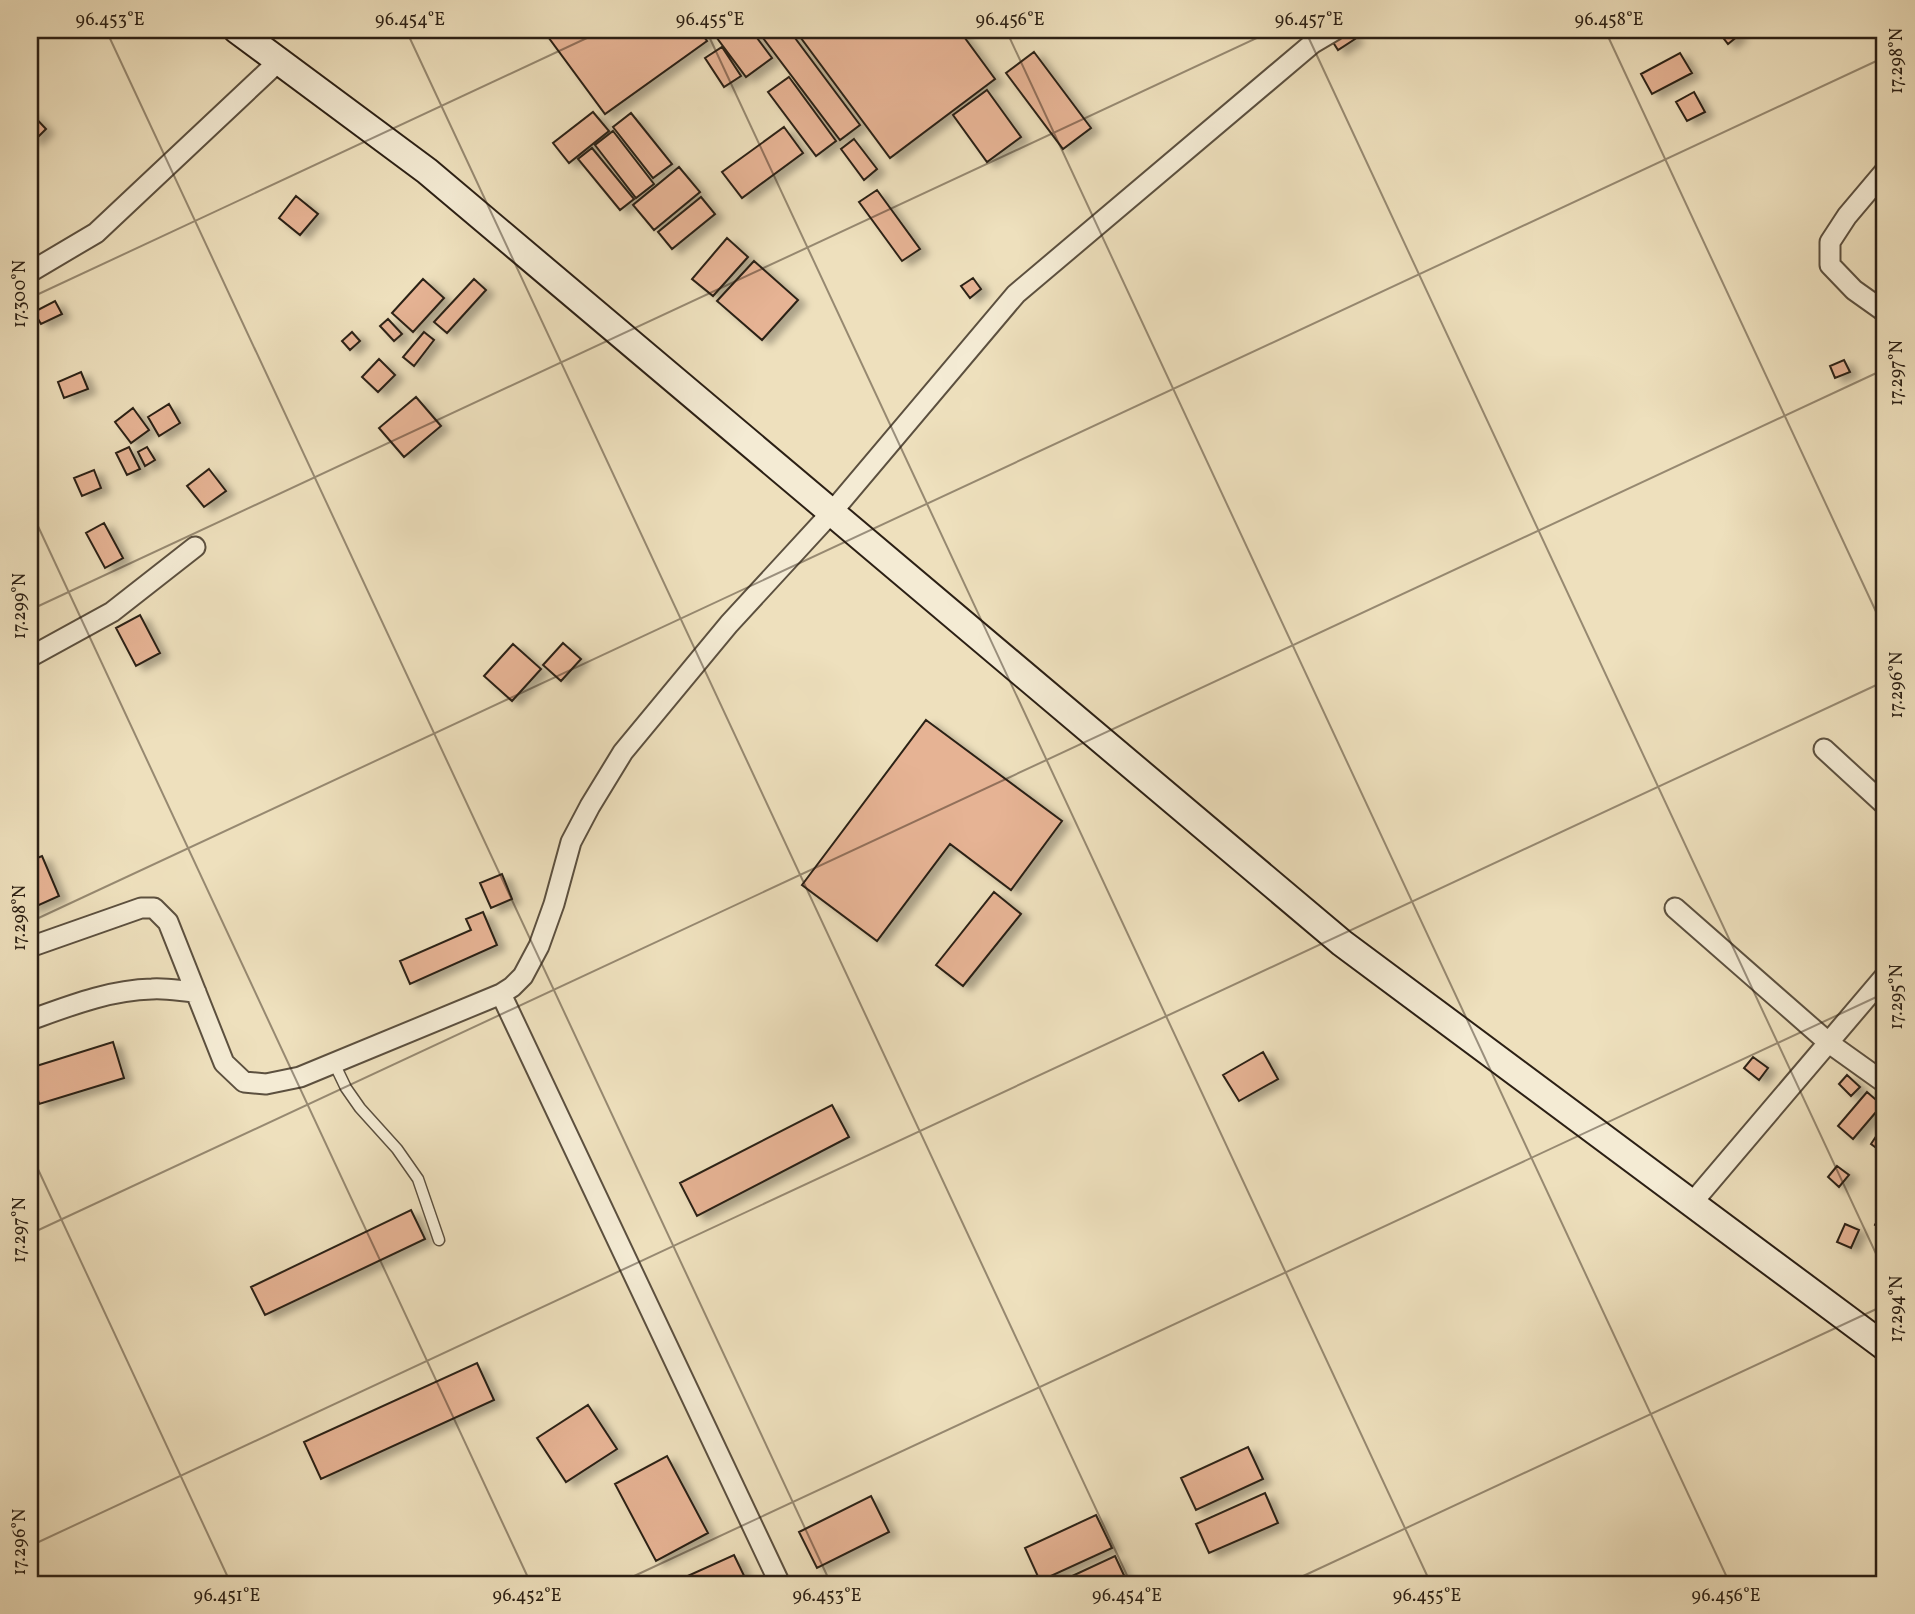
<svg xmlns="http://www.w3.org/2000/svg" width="1915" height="1614" viewBox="0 0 1915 1614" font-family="Vollkorn,serif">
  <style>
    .building { fill: #e6b394; stroke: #2c2015; stroke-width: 2; filter: url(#shadow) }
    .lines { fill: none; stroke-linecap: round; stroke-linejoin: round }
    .lane-casing { stroke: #5c503f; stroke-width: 13 }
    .street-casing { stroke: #5c503f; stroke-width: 23 }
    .secondary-casing { stroke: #2c2015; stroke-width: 30 }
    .path { stroke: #2c2015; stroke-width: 3.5; stroke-dasharray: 2 3.5; stroke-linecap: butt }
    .lane { stroke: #f4ebd4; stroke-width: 10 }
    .street { stroke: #f4ebd4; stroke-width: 19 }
    .secondary { stroke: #f4ebd4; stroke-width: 26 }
    .ticks { fill: none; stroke: #2c2015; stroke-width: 2; stroke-opacity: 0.45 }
    .neatline { fill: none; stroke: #2c2015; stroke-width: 2.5 }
    .ticks-label { font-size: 18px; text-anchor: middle; fill: #2c2015 }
  </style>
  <defs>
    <filter id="shadow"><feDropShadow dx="8" dy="4.5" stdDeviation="3.5" flood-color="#0004"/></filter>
  </defs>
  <rect width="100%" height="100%" fill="#eee0bd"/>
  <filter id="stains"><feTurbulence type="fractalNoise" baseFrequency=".00286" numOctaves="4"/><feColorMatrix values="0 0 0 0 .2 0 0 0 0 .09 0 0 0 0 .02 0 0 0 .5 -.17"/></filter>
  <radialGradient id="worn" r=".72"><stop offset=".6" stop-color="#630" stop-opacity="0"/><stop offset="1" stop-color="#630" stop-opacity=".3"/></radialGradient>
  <path class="building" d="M543,30h156l8,11 -102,73z
    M711,30h40l21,28 -26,19z
    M757,30h32l71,95 -20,15z
    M795,30h164l36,49 -105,79z
    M1346,30h3l6,9 -17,11 -7,-11z
    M1720,30h15l4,5 -11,9 -10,-13z
    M722,47l19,29 -17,11 -19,-29z
    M1034,52l57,76 -28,21 -57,-76z
    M1680,53l12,20 -40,21 -11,-20z
    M789,77l47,64 -20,15 -48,-64z
    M987,90l34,47 -34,25 -34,-47z
    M1694,92l11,20 -18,9 -11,-19z
    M30,112l16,17 -12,12 -4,-4z
    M593,112l16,19 -40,32 -16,-20z
    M631,113l41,51 -19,14 -40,-51z
    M784,127l19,26 -61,45 -20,-26z
    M613,131l41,53 -18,14 -41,-53z
    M854,139l23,30 -13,11 -23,-31z
    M592,148l42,51 -14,11 -42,-51z
    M679,167l21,25 -46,38 -21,-25z
    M877,190l43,59 -18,12 -43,-59z
    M296,196l22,18 -18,21 -21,-17z
    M701,197l14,17 -43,35 -14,-17z
    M727,238l21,19 -35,39 -21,-17z
    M754,261l44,39 -36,40 -45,-39z
    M973,278l8,11 -11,9 -9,-12z
    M423,279l21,19 -31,34 -21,-19z
    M474,279l12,11 -39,43 -13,-11z
    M55,301l7,13 -21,10 -7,-12z
    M388,319l14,15 -8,7 -14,-15z
    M352,332l8,9 -10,9 -8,-9z
    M424,332l10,8 -20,26 -11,-9z
    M379,359l16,16 -17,17 -16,-15z
    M1844,360l6,12 -15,6 -5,-12z
    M81,372l7,17 -24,9 -6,-16z
    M416,397l25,29 -37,31 -25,-29z
    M169,404l11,19 -21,13 -11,-19z
    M133,408l16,22 -18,13 -16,-21z
    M129,447l11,22 -13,6 -11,-22z
    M147,447l8,13 -10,6 -7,-14z
    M209,469l17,22 -22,16 -17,-21z
    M94,470l7,18 -19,8 -8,-18z
    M104,523l19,35 -18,10 -19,-35z
    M140,615l20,38 -24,13 -20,-38z
    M563,643l18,16 -20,22 -18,-16z
    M513,644l28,25 -29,32 -28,-25z
    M926,720l136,101 -51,69 -61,-46 -73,97 -75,-56z
    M42,856l17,40 -29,13v-48z
    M502,874l10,25 -21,9 -11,-25z
    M994,892l27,22 -58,72 -27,-21z
    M483,912l14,33 -87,39 -10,-23 71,-31 -5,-11z
    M113,1042l11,36 -85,26 -9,-36z
    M1263,1052l15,27 -39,22 -16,-26z
    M1753,1057l15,11 -9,12 -15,-12z
    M1847,1075l13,12 -9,9 -12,-12z
    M1867,1092l15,13 -29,34 -15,-13z
    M832,1105l17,32 -152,79 -17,-33z
    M1879,1132l6,5 -2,16 -12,-9z
    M1837,1166l12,9 -10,12 -11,-10z
    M1885,1206v25l-10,-6z
    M411,1210l14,29 -160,76 -14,-28z
    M1845,1224l14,6 -8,18 -14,-6z
    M477,1363l17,37 -173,79 -17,-37z
    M588,1405l29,44 -51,33 -29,-44z
    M1248,1447l15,32 -67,31 -15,-32z
    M667,1456l41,77 -52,28 -41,-77z
    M1265,1493l13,30 -69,30 -13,-29z
    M871,1496l18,36 -72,36 -18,-36z
    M1096,1515l16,33 -72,33 -15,-33z
    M734,1555l14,29h-78z
    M1115,1556l13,28h-73z"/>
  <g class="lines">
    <defs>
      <path id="lane" d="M334,1063l12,25 14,20 37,41 21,30 21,61"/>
      <path id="street" d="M1885,171l-38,45 -17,26v23l24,25 31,22
        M30,272l66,-39 183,-172
        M30,657l82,-45 83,-65
        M1824,749l61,56
        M1675,908l154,135 56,40
        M30,947l111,-39h13l14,14 56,141 20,19 22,2 34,-7 201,-83 11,-7 11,-11 16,-30 15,-42 17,-62 19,-36 33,-54 106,-128 103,-112 184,-218 297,-251 22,-13
        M501,994l279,590
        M30,1020c39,-14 79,-30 122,-31 14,-1 29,2 44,3
        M1692,1203l193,-227"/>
      <path id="secondary" d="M237,30l190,141 915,772 543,404"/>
    </defs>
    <use href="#lane" class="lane-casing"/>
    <use href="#street" class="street-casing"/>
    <use href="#secondary" class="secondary-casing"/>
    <path class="path" d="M30,1566l12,18"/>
    <use href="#lane" class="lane"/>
    <use href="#street" class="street"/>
    <use href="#secondary" class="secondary"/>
  </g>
  <path class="ticks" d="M106,30l725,1554M406,30l725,1554M706,30l725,1554M1006,30l724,1554M1305,30l580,1243M1605,30l280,601M30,298l574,-268M30,509l501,1075M30,610l1244,-580M30,922l1855,-865M30,1152l201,432M30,1234l1855,-865M30,1546l1855,-865M617,1584l1268,-591M1286,1584l599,-279"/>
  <rect width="1915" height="1614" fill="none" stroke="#eee0bd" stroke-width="77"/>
  <rect x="38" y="38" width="1838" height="1538" class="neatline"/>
  <g class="ticks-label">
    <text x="110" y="25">96.453°E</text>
    <text x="410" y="25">96.454°E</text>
    <text x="710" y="25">96.455°E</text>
    <text x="1010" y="25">96.456°E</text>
    <text x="1309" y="25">96.457°E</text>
    <text x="1609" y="25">96.458°E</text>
    <text transform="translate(1896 61) rotate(-90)" y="6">17.298°N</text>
    <text transform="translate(19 294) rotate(-90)" y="6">17.300°N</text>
    <text transform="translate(1896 373) rotate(-90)" y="6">17.297°N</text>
    <text transform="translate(19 606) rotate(-90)" y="6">17.299°N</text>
    <text transform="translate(1896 685) rotate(-90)" y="6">17.296°N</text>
    <text transform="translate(19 918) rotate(-90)" y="6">17.298°N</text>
    <text transform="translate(1896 997) rotate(-90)" y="6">17.295°N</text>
    <text transform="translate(19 1230) rotate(-90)" y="6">17.297°N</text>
    <text transform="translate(1896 1309) rotate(-90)" y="6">17.294°N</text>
    <text transform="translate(19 1542) rotate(-90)" y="6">17.296°N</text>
    <text x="227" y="1601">96.451°E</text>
    <text x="527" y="1601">96.452°E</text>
    <text x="827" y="1601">96.453°E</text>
    <text x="1127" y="1601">96.454°E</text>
    <text x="1427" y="1601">96.455°E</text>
    <text x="1726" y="1601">96.456°E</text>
  </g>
  <rect width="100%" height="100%" filter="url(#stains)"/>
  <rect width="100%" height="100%" fill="url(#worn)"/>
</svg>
